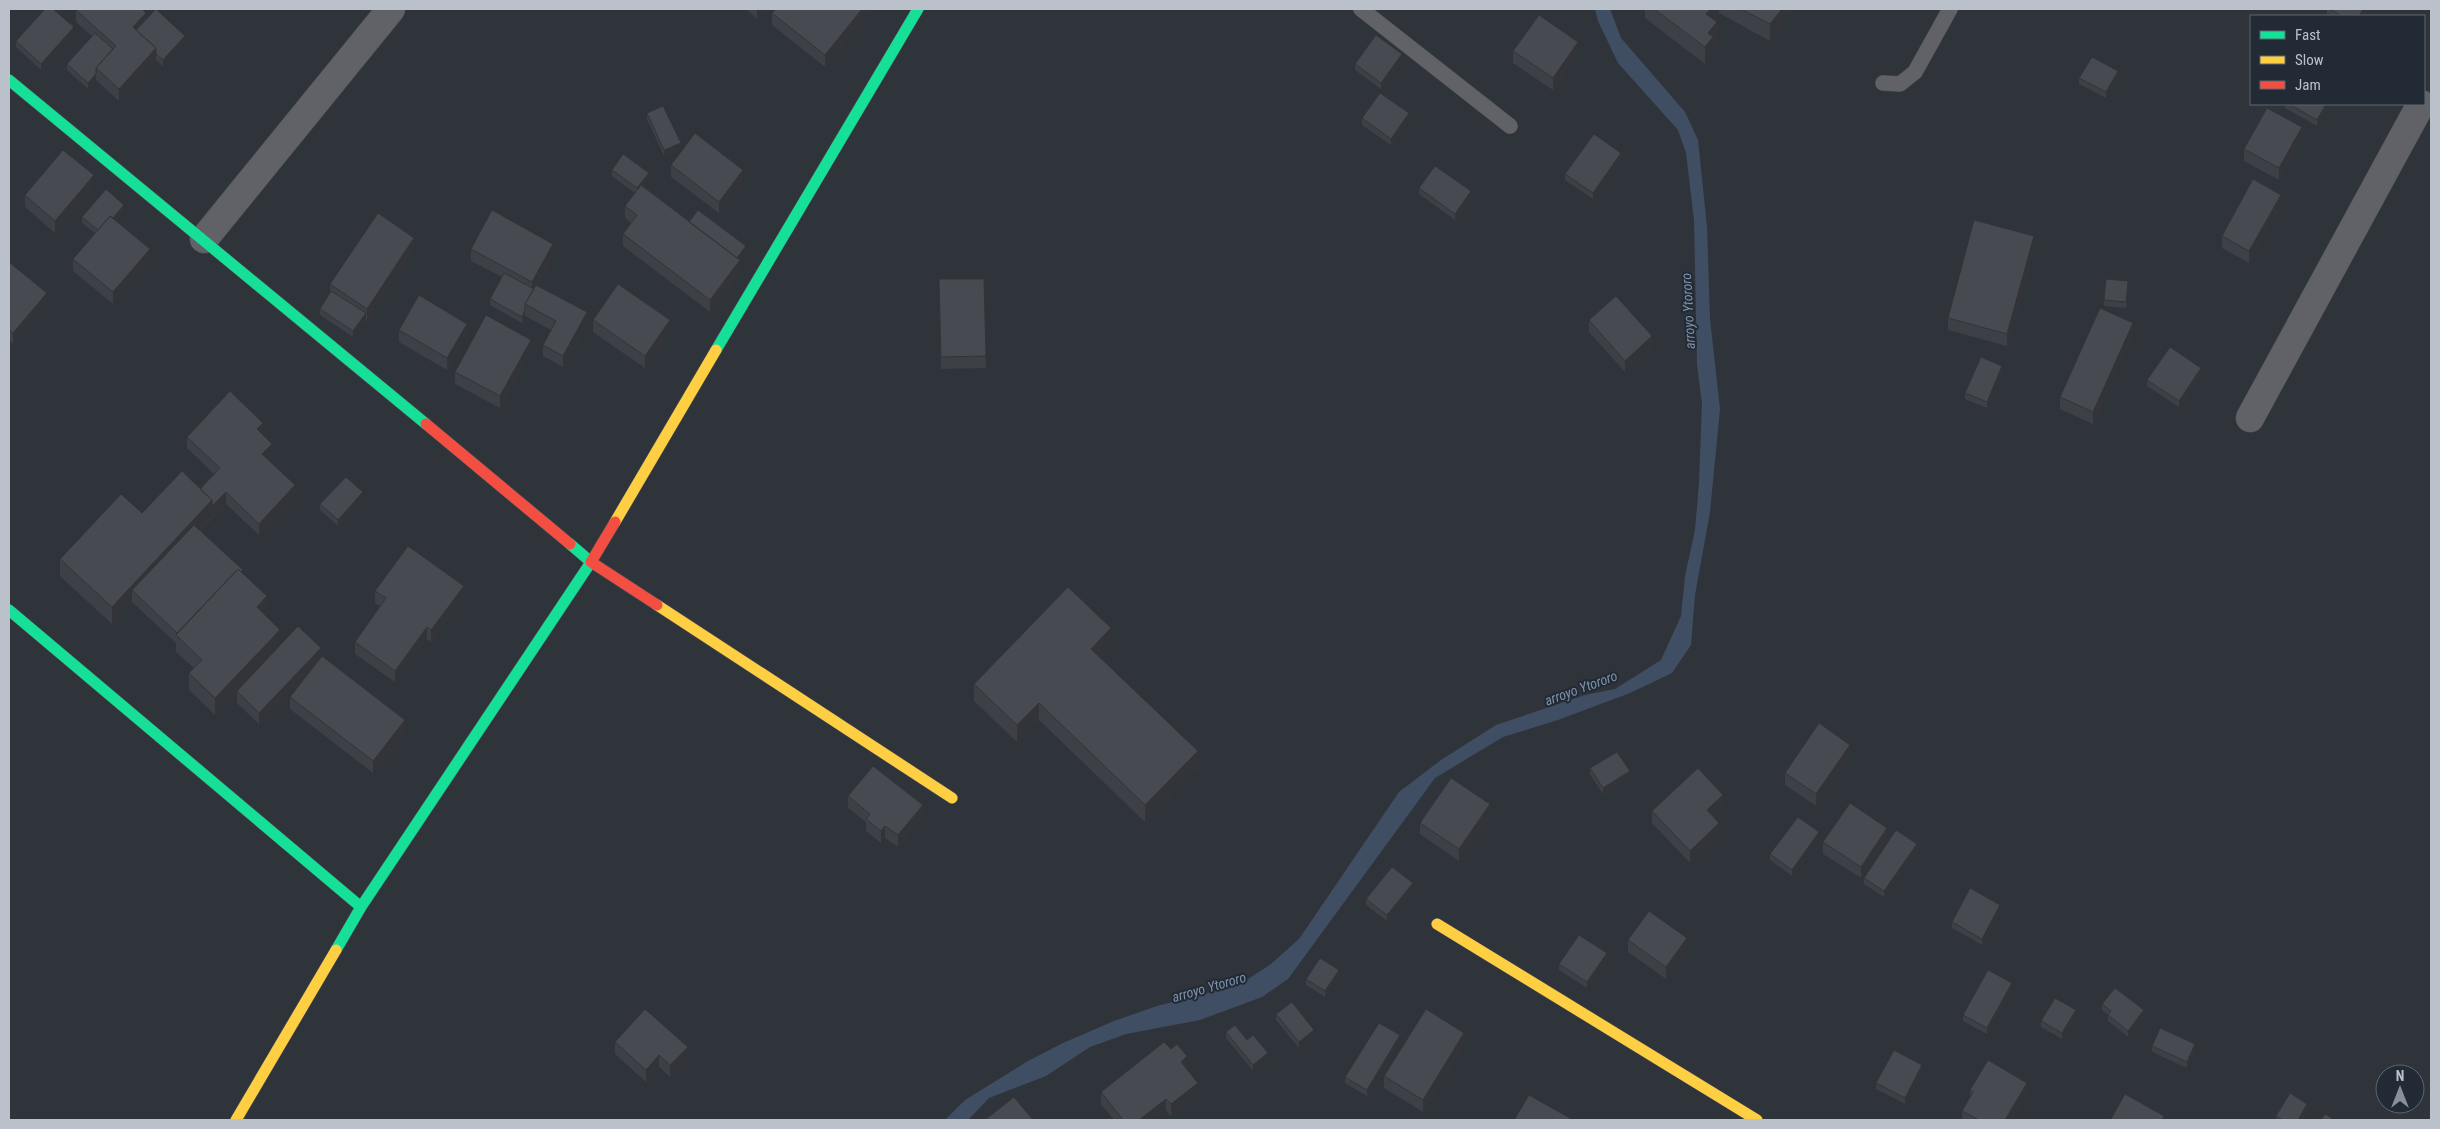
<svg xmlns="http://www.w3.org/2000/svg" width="2440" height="1129" viewBox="0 0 2440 1129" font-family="'Roboto Condensed',sans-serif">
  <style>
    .water { fill: #404e63 }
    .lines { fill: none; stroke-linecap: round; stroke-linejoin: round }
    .lane-casing { stroke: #4d5055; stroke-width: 16 }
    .street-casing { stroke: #4d5055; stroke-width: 29 }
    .fast-casing { stroke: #4d5055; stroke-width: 12 }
    .slow-casing { stroke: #4d5055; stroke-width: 12 }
    .jam-casing { stroke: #4d5055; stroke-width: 12 }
    .lane { stroke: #606268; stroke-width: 15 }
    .street { stroke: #606268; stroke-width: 28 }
    .fast { stroke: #16e098; stroke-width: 11 }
    .slow { stroke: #ffcf43; stroke-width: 11 }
    .jam { stroke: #f24e42; stroke-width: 11 }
    .wall { fill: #3d4046 }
    .shaded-wall { fill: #323439 }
    .building { fill: #474b51; stroke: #323439 }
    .labels { text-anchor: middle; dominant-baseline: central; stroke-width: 4; stroke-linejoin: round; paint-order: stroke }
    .water-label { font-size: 14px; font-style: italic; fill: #7f91aa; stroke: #222a35 }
  </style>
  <rect width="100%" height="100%" fill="#2f343b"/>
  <path class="water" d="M1595,9h15l11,29 64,74 13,28 9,87 3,92 10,90 -10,103 -15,83 -4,50 -19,28 -42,20 -72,27 -55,17 -68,41 -147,201 -26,18 -62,23 -74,14 -36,13 -44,29 -57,22 -21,22h-23l20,-20 63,-39 35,-18 51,-22 43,-15 82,-21 32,-21 28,-25 100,-147 42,-32 55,-35 89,-30 30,-6 46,-29 20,-44 4,-40 10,-46 4,-47 3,-79 -5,-39 -3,-145 -8,-67 -8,-23 -60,-67 -20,-42z"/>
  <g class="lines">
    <defs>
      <path id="lane" d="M1361,9l149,117
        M1883,83l17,1 15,-12 35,-63"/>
      <path id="street" d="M204,239l187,-230
        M2250,418l171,-314"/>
      <path id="fast" d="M9,80l417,344
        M716,350l202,-341
        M9,610l352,297
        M336,950l25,-43 230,-345 -21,-18"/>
      <path id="slow" d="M615,522l101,-172
        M657,605l295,193
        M1437,924l320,196
        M236,1120l100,-170"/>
      <path id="jam" d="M426,424l144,120
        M615,522l-24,40 66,43"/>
    </defs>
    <use href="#lane" class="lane-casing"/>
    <use href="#street" class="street-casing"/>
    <use href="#fast" class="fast-casing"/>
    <use href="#slow" class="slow-casing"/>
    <use href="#jam" class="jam-casing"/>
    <use href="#lane" class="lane"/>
    <use href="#street" class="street"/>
    <use href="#fast" class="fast"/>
    <use href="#slow" class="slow"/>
    <use href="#jam" class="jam"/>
  </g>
  <path class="wall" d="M746,9h21l-10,10z
    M872,9l-47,58 -53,-42v-12z
    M1645,9h150l-25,32 -51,-28 -5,7 3,19 -4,5v10l-8,10 -60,-46z
    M2327,9h43l-4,7h-39z
    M76,10l70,9 39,23 -22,24 -7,-6 -37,41 -23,-21 -8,9 -21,-19v-6l25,-28 -16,-14z
    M74,33l-33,37 -25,-23v-6z
    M1513,51l65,3 -25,36 -40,-27z
    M1402,60l-21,29 -26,-19v-6z
    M2118,77l-12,21 -27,-14v-6z
    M2285,104h44l-12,22 -32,-18z
    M647,113l34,36 -17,7 -17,-37z
    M1362,118l47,1 -18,26 -29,-20z
    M2302,139l-23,41 -35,-19v-12z
    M1621,159l-28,40 -28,-19v-6z
    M671,165l72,16 -24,32 -48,-36z
    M612,170l37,9 -6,7 46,36 57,30 -6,8v12l-30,40 -87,-66v-12l8,-11 -6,-5v-12l10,-13 -23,-17z
    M94,187l-39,46 -30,-26v-12z
    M1419,188l52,9 -16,23 -36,-26z
    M2281,206l-32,57 -27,-15v-12z
    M124,211l-8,9 34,41 -37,43 -40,-33v-12l22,-26 -13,-10v-6z
    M2034,248l-27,98 -59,-16v-12z
    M471,249l82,7 -16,29 50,39 -24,43 -20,-11v-11l8,-15 -26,-14 -3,7 -32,-18v-6l12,-22 -31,-16z
    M414,250l-47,71 -2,-1 -12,17 -33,-22v-6l10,-16v-9z
    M9,262l38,43 -34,39 -4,-4z
    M939,279h45l2,89 -45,1z
    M2128,287l-2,21 -22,-2v-6z
    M593,320l77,12 -25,36 -52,-36z
    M1589,320l63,28 -27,24 -36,-40z
    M399,330l68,5 -20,35 -48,-28z
    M2133,335l-40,89 -33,-15v-12z
    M531,351l-31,57 -45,-24v-12z
    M2002,372l-15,36 -22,-9v-6z
    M2201,374l-22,33 -32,-21v-6z
    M263,435l9,21 -4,4 27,37 -36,38 -33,-31 -26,26 43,44 24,39 -2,2 15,30 41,12 84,75 -32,41 -83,-64v-12l19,-25 -50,52 -22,-21v-11l-22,23 -26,-25v-17l5,-5 -18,-16v-9l-44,-41 -20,22 -52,-48v-17l82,-46 58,-24 14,-15 -27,-26v-11z
    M363,498l-25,28 -18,-16v-6z
    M375,591l89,6 -33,45 -4,-3 -32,43 -40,-28v-12l25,-36 -5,-3z
    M1111,645l-12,12 99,111 -53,54 -106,-102 -22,22 -43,-41v-17z
    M1850,756l-34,50 -31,-21v-12z
    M1590,768l40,10 -27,16 -13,-20z
    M848,796l75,21 -25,30 -13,-9 -4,5 -15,-12v-9l-18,-14z
    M1723,807l-10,9 6,19 -29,28 -38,-40v-12z
    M1490,816l-31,45 -39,-27v-11z
    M1819,838l-27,38 -22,-16v-6z
    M1887,840l-26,38 -38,-24v-12z
    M1917,850l-33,47 -20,-13v-6z
    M1413,889l-26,32 -21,-16v-6z
    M2000,911l-18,34 -30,-17v-6z
    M1628,940l59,9 -21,30 -38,-27z
    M1607,959l-20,29 -28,-18v-6z
    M1339,976l-14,21 -19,-12v-6z
    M2012,989l-25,45 -24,-13v-6z
    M2102,1004l42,12 -16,21 -20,-16v-6l-6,-5z
    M1276,1014l38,22 -15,12 -23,-28z
    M2076,1016l-14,23 -21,-12v-6z
    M1226,1032l21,8 21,19 -15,12 -27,-33z
    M1400,1041l-33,55 -22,-13v-6z
    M615,1042l73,17 -18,18 -11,-10 -13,15 -31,-28z
    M1464,1045l-41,67 -39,-24v-12z
    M2152,1046l43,4 -8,18 -35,-16z
    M1187,1068l-1,1 12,25 -27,22 -5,-6 -12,10h-40l-13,-16v-12z
    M1922,1071l-17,33 -29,-15v-6z
    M1970,1090l57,4 -15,26h-50v-9l8,-14z
    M2307,1110l-5,10h-26v-4z"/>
  <path class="shaded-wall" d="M757,9h10l-10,10z
    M862,9h10l-47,58v-12z
    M1710,9h9v4l-13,18v-17z
    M1782,9h13l-25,32v-17z
    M2363,9h7l-4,7h-7z
    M146,13v12l-10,11 -3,-9z
    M1717,22v17l-4,5v10l-8,10v-17l3,-14z
    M74,27v6l-33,37v-6z
    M185,36v6l-22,24v-6z
    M1578,42v12l-25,36v-12z
    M156,48v12l-37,41v-12z
    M1402,54v6l-21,29v-6z
    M2118,71v6l-12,21v-6z
    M96,74v6l-8,9v-6z
    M2326,104h3l-12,22v-6z
    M1409,113v6l-18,26v-6z
    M2302,127v12l-23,41v-12z
    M681,143v6l-17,7v-6z
    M1621,153v6l-28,40v-6z
    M743,170v11l-24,32v-11z
    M649,173v6l-12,15v-6z
    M94,175v12l-39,46v-12z
    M10,186v12l-1,2v-12z
    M1471,191v6l-16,23v-6z
    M2281,195v11l-32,57v-12z
    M124,205v6l-23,27v-6z
    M2034,236v12l-27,98v-12z
    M414,238v12l-47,71v-12z
    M553,244v12l-21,38v-12z
    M746,246v6l-12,15v-6z
    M150,249v12l-37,43v-12z
    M740,260v12l-30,40v-12z
    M47,293v12l-34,39v-11z
    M525,310v6l-3,7v-6z
    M587,312v12l-24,43v-11z
    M366,313v6l-13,18v-6z
    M670,320v12l-25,36v-12z
    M2133,323v12l-40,89v-12z
    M467,324v11l-20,35v-12z
    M1652,336v12l-27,24v-11z
    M531,340v11l-31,57v-12z
    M2002,366v6l-15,36v-6z
    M2201,368v6l-22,33v-6z
    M263,423v11l-6,-5z
    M272,444v12l-10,10v-12z
    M295,485v12l-36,38v-11z
    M226,492v12l-14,13v-11z
    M363,492v6l-25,28v-6z
    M212,500v17l-74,79 -6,-6v12l-20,22v-17z
    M464,586v11l-33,45v-12z
    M267,596v17l-10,11v-17z
    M427,627v12l-32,43v-11z
    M1111,628v17l-20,21v-17z
    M280,630v17l-65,68v-17z
    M321,648v12l-62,64v-11z
    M1039,703v17l-22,22v-17z
    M405,720v12l-32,41v-12z
    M1850,745v11l-34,50v-12z
    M1198,751v17l-53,54v-17z
    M1630,771v7l-27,16v-6z
    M1723,795v12l-16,15v-12z
    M1490,804v12l-31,45v-12z
    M923,805v12l-25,30v-12z
    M1719,823v12l-29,28v-12z
    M885,826v12l-4,5v-12z
    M1887,828v12l-26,38v-11z
    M1819,832v6l-27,38v-6z
    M1917,844v6l-33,47v-6z
    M1413,883v6l-26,32v-6z
    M2000,905v6l-18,34v-6z
    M1687,938v11l-21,30v-12z
    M1607,953v6l-20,29v-6z
    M1339,970v6l-14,21v-6z
    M2012,983v6l-25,45v-6z
    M2076,1010v6l-14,23v-6z
    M2144,1010v6l-16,21v-6z
    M1314,1030v6l-15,12v-6z
    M1464,1033v12l-41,67v-12z
    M1400,1035v6l-33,55v-6z
    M2195,1044v6l-8,18v-6z
    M688,1047v12l-18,18v-12z
    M1268,1053v6l-15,12v-6z
    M659,1055v12l-13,15v-12z
    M1187,1056v12l-6,5v-11z
    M1922,1065v6l-17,33v-6z
    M1198,1083v11l-27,22v-12z
    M2027,1083v11l-15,26h-7z
    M1166,1099v11l-12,10h-15z
    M2307,1104v6l-5,10h-4z"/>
  <path class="building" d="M45,9h8l21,18 -33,37 -25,-23z
    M78,9h64l4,4 -13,14 23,21 -37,41 -23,-21 20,-22 -40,-36z
    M156,9l29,27 -22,24 -7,-6v-6l-20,-18z
    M776,9h86l-37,46 -53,-42z
    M1654,9h56l-4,5 11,8 -9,11 5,4 -8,10z
    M1741,9h41l-12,15z
    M2330,9h33l-4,7h-17z
    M1539,15l39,27 -25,36 -40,-27z
    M95,33l18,16 -17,19v6l-8,9 -21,-19z
    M1376,35l26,19 -21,29 -26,-19z
    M2092,57l26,14 -12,21 -27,-14z
    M1380,93l29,20 -18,26 -29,-21z
    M2289,104h37l-9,16z
    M663,106l18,37 -17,7 -17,-37z
    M2267,108l35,19 -23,41 -35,-19z
    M695,133l48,37 -24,32 -48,-37z
    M1594,134l27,19 -28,40 -28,-19z
    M63,150l31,25 -39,46 -30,-26z
    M623,154l26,19 -12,15 -25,-18z
    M1435,166l36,25 -16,23 -36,-26z
    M2253,179l28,16 -32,56 -27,-15z
    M641,185l99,75 -30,40 -87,-66 14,-19 -12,-9z
    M106,189l18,16 -11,13 -3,-2 -12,14 -16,-13z
    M492,210l61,34 -21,38 -61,-33z
    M698,210l48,36 -9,12 -48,-36z
    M378,213l36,25 -47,71 -37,-25z
    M110,216l40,33 -37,43 -40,-33z
    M1974,220l60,16 -27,98 -59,-16z
    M9,262l38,31 -34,40 -4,-4z
    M504,273l30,16 -9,15v6l-3,7 -32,-18z
    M939,279h45l2,77 -45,1z
    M2106,279l22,2 -2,21 -22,-2z
    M618,284l52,36 -25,36 -52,-36z
    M536,285l51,27 -24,44 -20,-11 13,-24 -31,-17z
    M331,291l35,22 -13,18 -33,-22z
    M419,295l48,29 -20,34 -48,-28z
    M1616,296l36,40 -27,25 -36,-41z
    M2100,308l33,15 -40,89 -33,-15z
    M486,315l45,25 -31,56 -45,-24z
    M2170,347l31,21 -22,33 -32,-21z
    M1981,357l21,9 -15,36 -22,-9z
    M230,391l33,32 -6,6 15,15 -10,10 33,31 -36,39 -33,-32 -14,14v-6l-12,-11 20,-21 -33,-31z
    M182,471l30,29 -100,107 -52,-48 61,-65 21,19z
    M346,477l17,15 -25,28 -18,-16z
    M194,525l49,45 -2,2 -3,-3 -61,64 -45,-43z
    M408,546l56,40 -33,44 -4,-3 -32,44 -40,-29 31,-44 -11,-7z
    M238,569l29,27 -10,11 23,23 -65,68 -26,-25 13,-13 -26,-25z
    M1068,587l43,41 -20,21 107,102 -53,54 -106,-102 -22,22 -43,-41z
    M298,626l23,22 -62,65 -22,-22z
    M322,656l83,64 -32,41 -83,-64z
    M1819,723l31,22 -34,49 -31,-21z
    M1617,752l13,19 -27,17 -13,-20z
    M873,766l50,39 -25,30 -13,-9 -4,5 -15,-12 4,-5 -22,-18z
    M1698,768l25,27 -16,15 12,13 -29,28 -38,-40z
    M1451,778l39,26 -31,45 -39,-26z
    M1850,803l37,25 -26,39 -38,-25z
    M1798,817l21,15 -27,38 -22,-16z
    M1896,830l21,14 -33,47 -20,-13z
    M1392,867l21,16 -26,32 -21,-16z
    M1970,888l30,17 -18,34 -30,-17z
    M1649,911l38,27 -21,29 -38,-27z
    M1579,935l28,18 -20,29 -28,-18z
    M1320,958l19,12 -14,21 -19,-12z
    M1988,970l24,13 -25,45 -24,-13z
    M2115,988l29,22 -16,21 -20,-16 3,-4 -9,-7z
    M2055,998l21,12 -14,23 -21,-12z
    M1292,1002l22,28 -15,12 -23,-28z
    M645,1009l43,38 -18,18 -11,-10 -13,15 -31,-28z
    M1426,1009l38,24 -41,67 -39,-24z
    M1379,1023l21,12 -33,55 -22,-13z
    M1235,1025l12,15 6,-5 15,18 -15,12 -27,-33z
    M2160,1028l35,16 -8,18 -35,-16z
    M1164,1042l7,7 6,-5 10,12 -6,6 17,21 -27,21 -5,-5 -27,21h-16l-22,-28z
    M1894,1050l28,15 -17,33 -29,-15z
    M1988,1060l39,23 -22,37h-26l-17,-9 11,-19 -3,-2z
    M2290,1093l17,11 -9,16h-15l-7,-4z
    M2125,1094l39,22 -2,4h-49l-2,-1z
    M1529,1095l41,23 -1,2h-55z
    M1014,1097l19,23h-48z
    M2325,1114l10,6h-14z"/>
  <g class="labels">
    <g class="water-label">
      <text transform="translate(1688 311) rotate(-93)">arroyo Ytororo</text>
      <text transform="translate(1581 688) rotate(-20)">arroyo Ytororo</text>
      <text transform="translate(1209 987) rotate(-16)">arroyo Ytororo</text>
    </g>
  </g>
  <rect width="2440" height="1129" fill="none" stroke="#bbc1ca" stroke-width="20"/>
  <rect x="2250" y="15" width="175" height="90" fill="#222a35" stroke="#5f6671"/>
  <rect x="2260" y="31" width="25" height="8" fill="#16e098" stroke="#5f6671"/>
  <text x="2295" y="40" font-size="15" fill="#bbc1ca">Fast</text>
  <rect x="2260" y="56" width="25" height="8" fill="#ffcf43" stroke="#5f6671"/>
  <text x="2295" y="65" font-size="15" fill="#bbc1ca">Slow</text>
  <rect x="2260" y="81" width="25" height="8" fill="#f24e42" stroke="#5f6671"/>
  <text x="2295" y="90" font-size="15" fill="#bbc1ca">Jam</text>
  <g transform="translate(2400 1089)"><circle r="24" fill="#222a35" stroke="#5f6671"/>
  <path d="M0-4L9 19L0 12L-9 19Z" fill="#8a9098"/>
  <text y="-8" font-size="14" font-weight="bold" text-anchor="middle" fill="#bbc1ca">N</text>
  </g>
</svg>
